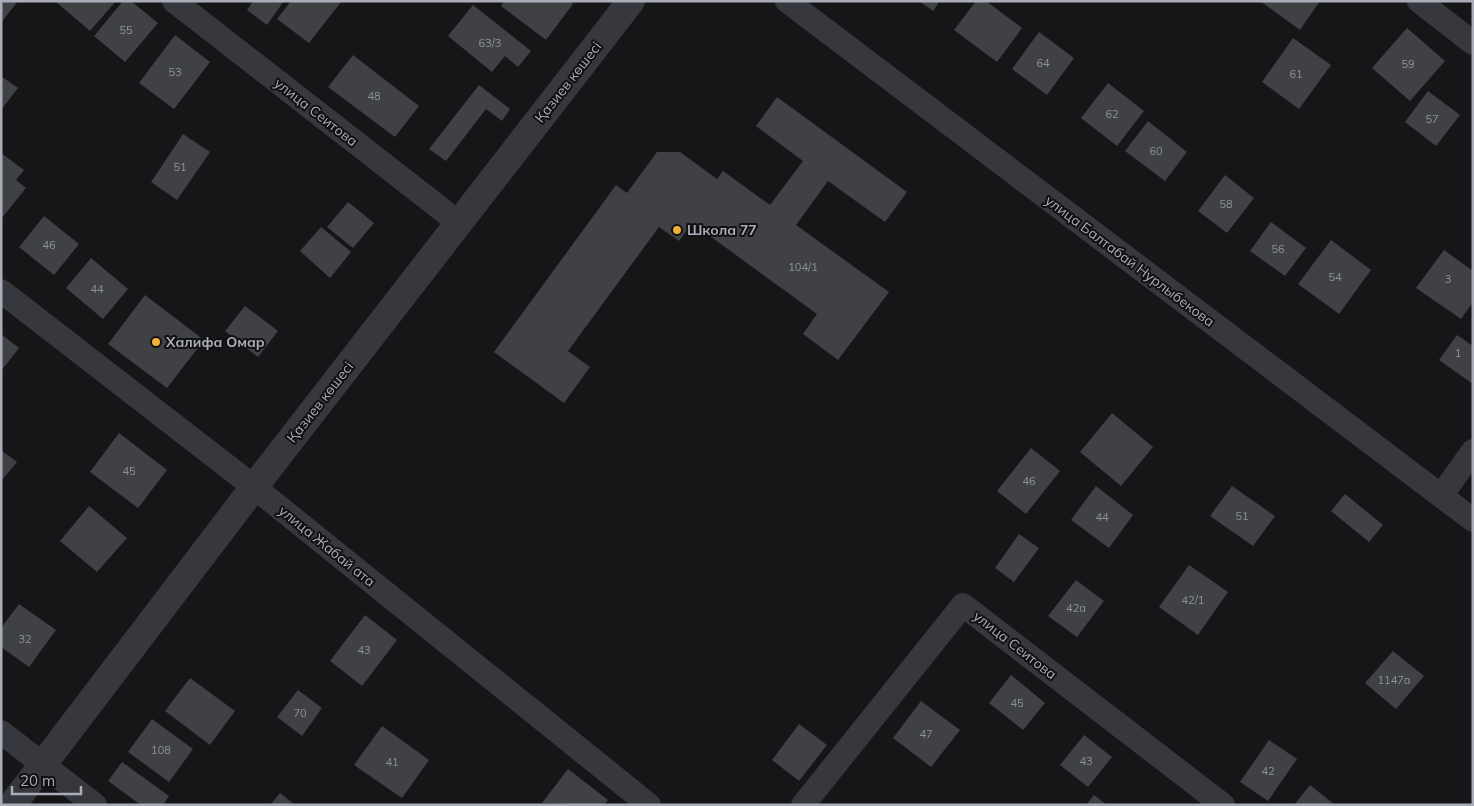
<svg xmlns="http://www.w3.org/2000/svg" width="1474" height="806" viewBox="0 0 1474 806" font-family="Mulish,sans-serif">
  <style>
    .building { fill: #404145 }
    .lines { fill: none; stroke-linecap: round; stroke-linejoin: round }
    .minor { stroke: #37383d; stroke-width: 24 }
    .tertiary { stroke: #37383d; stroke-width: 28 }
    .poi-dot { fill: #f2b134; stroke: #111113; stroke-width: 2 }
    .labels { text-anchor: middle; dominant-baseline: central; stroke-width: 4; stroke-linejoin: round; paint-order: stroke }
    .number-label { font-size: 11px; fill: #8e929b }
    .street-label { font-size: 14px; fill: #a8adb8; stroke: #111113 }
    .poi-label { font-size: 14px; font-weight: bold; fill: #a8adb8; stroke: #111113; text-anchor: start }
  </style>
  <rect width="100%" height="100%" fill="#161618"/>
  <path class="building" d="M1,1h17l-17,22z
    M55,1h61l-26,30z
    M123,1h8l27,22 -33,39 -31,-26z
    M253,1h31l-17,24 -20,-15z
    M291,1h49l1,1 -32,41 -32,-24z
    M504,1h66l3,3 -27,36 -45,-34z
    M919,1h21l-7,10z
    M976,1h10l36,27 -25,34 -43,-32z
    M1260,1h60l-20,29z
    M473,5l58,46 -13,16 -13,-11 -13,16 -44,-36z
    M1407,28l38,33 -35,40 -38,-33z
    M1039,32l35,26 -27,37 -35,-26z
    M175,35l35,27 -36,47 -35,-26z
    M1293,38l38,27 -32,44 -37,-27z
    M353,55l66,51 -24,31 -67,-50z
    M1,76l17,12 -17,22z
    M1108,83l36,28 -27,35 -36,-28z
    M479,85l31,24 -8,12 -16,-12 -40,52 -17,-12z
    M1428,91l32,24 -24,31 -31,-24z
    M777,97l130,95 -22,30 -57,-41 -32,44 93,67 -51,68 -35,-26 14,-20 -125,-91 -13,18 -20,-14 -91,124 22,16 -26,36 -70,-51 122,-167 11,8 30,-41h23l37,27 6,-8 47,34 33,-44 -47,-35z
    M1148,121l39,31 -22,29 -40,-30z
    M183,134l27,18 -33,48 -26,-18z
    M1,153l23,17 -8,10 10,8 -25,31z
    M1225,175l29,23 -27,35 -29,-22z
    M348,202l26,21 -21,25 -26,-21z
    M44,216l35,28 -25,31 -35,-28z
    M1271,222l35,26 -21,28 -35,-25z
    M321,227l30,25 -21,26 -30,-27z
    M1331,240l40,30 -32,44 -41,-30z
    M1444,250l29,21v31l-12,17 -45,-31z
    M91,258l37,31 -25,30 -37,-31z
    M145,295l59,45 -37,48 -59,-44z
    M245,306l33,25 -20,26 -33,-26z
    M1,334l18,14 -18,23z
    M1457,335l16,11v38l-34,-24z
    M1112,413l41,34 -32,39 -41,-34z
    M119,433l48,37 -29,38 -48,-36z
    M1031,448l29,23 -34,43 -29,-23z
    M1,450l16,12 -16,19z
    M1096,486l37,29 -24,33 -38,-28z
    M1232,486l43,30 -22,30 -43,-30z
    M1345,494l38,31 -14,17 -38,-31z
    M89,506l38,32 -30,34 -37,-31z
    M1019,534l20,14 -25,34 -19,-14z
    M1189,565l39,27 -30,43 -39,-28z
    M1076,580l28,21 -27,36 -29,-21z
    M19,604l37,26 -27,37 -28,-20v-19z
    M365,615l32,25 -35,46 -32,-25z
    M1393,651l31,25 -28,33 -31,-26z
    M1011,675l34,28 -22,27 -34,-27z
    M190,678l45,33 -25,34 -45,-34z
    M298,690l24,18 -20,28 -25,-19z
    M921,701l39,29 -29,37 -38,-29z
    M152,719l41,30 -24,33 -41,-30z
    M799,724l28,21 -28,36 -27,-21z
    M382,726l47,34 -27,38 -48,-33z
    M1084,735l28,22 -24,30 -28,-22z
    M1269,740l28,19 -29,42 -28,-19z
    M122,762l47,34 -6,9h-22l-33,-24z
    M568,769l40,31 -4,5 -62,-2z
    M1310,785l25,20h-41z
    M280,793l15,12h-25z
    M1094,795l13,10h-21z"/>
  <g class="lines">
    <path class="minor" d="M174,1l285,222
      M787,1l686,519
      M1419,1l54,42
      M1,291l253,196 395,318
      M1441,496l32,-45
      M1,732l94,73
      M803,805l160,-200 260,200"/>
    <path class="tertiary" d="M12,805l242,-318 377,-486"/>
  </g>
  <g class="poi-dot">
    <circle cx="677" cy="230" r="5"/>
    <circle cx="156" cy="342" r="5"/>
  </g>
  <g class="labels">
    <g class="number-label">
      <text x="126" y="30">55</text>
      <text x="490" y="43">63/3</text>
      <text x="1043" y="63">64</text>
      <text x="1408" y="64">59</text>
      <text x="175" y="72">53</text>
      <text x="1296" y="74">61</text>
      <text x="374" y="96">48</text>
      <text x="1112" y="114">62</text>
      <text x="1432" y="119">57</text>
      <text x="1156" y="151">60</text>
      <text x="180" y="167">51</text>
      <text x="1226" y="204">58</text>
      <text x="49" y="245">46</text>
      <text x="1278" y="249">56</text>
      <text x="803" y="267">104/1</text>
      <text x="1335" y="277">54</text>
      <text x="1448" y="279">3</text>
      <text x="97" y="289">44</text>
      <text x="1458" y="353">1</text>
      <text x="129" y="471">45</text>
      <text x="1029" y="481">46</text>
      <text x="1242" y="516">51</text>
      <text x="1102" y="517">44</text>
      <text x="1193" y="600">42/1</text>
      <text x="1076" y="608">42а</text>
      <text x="25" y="639">32</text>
      <text x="364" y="650">43</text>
      <text x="1394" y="680">1147а</text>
      <text x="1017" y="703">45</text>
      <text x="300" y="713">70</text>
      <text x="926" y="734">47</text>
      <text x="161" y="750">108</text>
      <text x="1086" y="761">43</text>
      <text x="392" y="762">41</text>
      <text x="1268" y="771">42</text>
    </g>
    <g class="street-label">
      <text transform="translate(568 82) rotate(-52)">Қазиев көшесі</text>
      <text transform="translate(316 112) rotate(38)">улица Сеитова</text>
      <text transform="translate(1130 261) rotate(37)">улица Балтабай Нурлыбекова</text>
      <text transform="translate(320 402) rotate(-52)">Қазиев көшесі</text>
      <text transform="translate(327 546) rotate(39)">улица Жабай ата</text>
      <text transform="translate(1015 645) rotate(38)">улица Сеитова</text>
    </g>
    <g class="poi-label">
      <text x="687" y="230">Школа 77</text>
      <text x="166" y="342">Халифа Омар</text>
    </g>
  </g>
  <rect width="1474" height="806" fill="none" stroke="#a8adb8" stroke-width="5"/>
  <path d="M12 786v8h69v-8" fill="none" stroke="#a8adb8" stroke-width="2.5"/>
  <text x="20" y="786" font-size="15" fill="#a8adb8" stroke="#111113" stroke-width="4" paint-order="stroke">20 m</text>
</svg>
